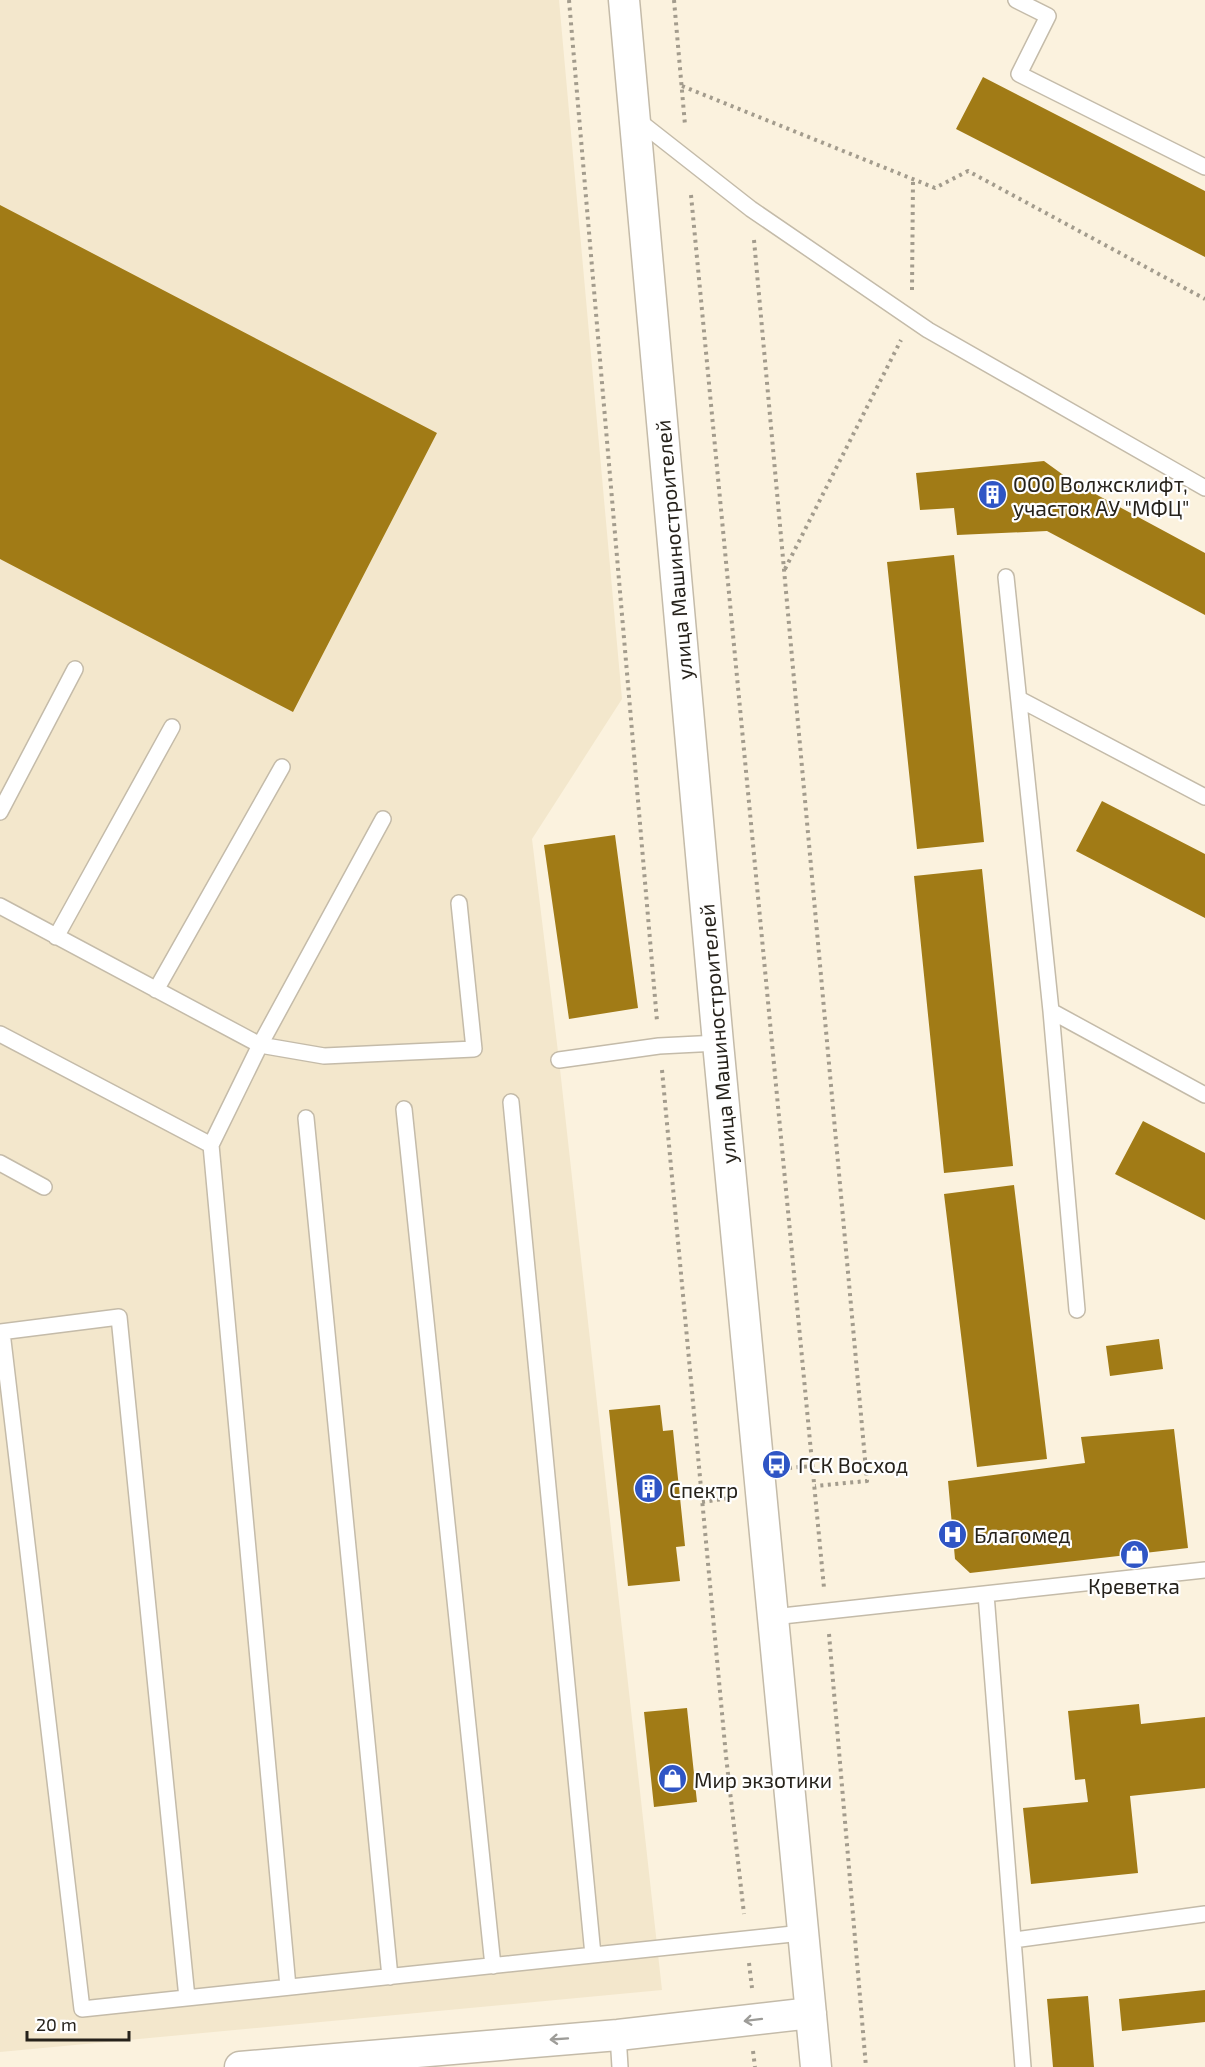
<svg xmlns="http://www.w3.org/2000/svg" width="1205" height="2067" viewBox="0 0 1205 2067" font-family="'Exo 2',sans-serif">
  <style>
    .built { fill: #f3e7cc }
    .building { fill: #a17b16 }
    .lines { fill: none; stroke-linecap: round; stroke-linejoin: round }
    .service-casing { stroke: #c4bba9; stroke-width: 18 }
    .minor-casing { stroke: #c4bba9; stroke-width: 33 }
    .path { stroke: #a39c8d; stroke-width: 4; stroke-dasharray: 3 4.5; stroke-linecap: butt }
    .service { stroke: #fff; stroke-width: 15 }
    .minor { stroke: #fff; stroke-width: 30 }
    .oneway { stroke: #9d9c98 }
    .labels { text-anchor: middle; dominant-baseline: central; stroke-width: 4.5; stroke-linejoin: round; paint-order: stroke }
    .poi-label { font-size: 21px; fill: #26221b; stroke: #fff; text-anchor: start }
    .street-label { font-size: 21px; fill: #26221b; stroke: #fff }
  </style>
  <rect width="100%" height="100%" fill="#fbf2de"/>
  <path class="built" d="M0,0h559l63,699 -90,140 27,221 103,930 -662,62z"/>
  <path class="building" d="M983,77l222,114v66l-249,-128z
    M0,205l437,228 -144,279 -293,-153z
    M1044,461l29,21 132,71v62l-158,-84 -90,4 -3,-27 -34,2 -4,-37z
    M954,555l30,287 -67,7 -30,-287z
    M1102,801l103,53v64l-129,-67z
    M615,835l23,173 -69,11 -25,-174z
    M982,869l31,297 -69,7 -30,-297z
    M1143,1121l62,32v67l-90,-46z
    M1014,1185l33,274 -70,8 -33,-273z
    M1159,1339l4,30 -53,7 -4,-30z
    M660,1405l3,26 10,-1 12,116 -9,1 4,34 -52,5 -19,-176z
    M1174,1429l14,119 -218,25 -15,-14 -7,-78 137,-18 -4,-26z
    M1139,1704l2,20 64,-7v71l-75,8 8,77 -107,11 -8,-76 65,-6 -3,-23 -10,1 -7,-69z
    M687,1708l10,94 -43,5 -10,-95z
    M1205,1990v32l-83,9 -3,-32z
    M1088,1996l6,71h-41l-6,-68z"/>
  <g class="lines">
    <defs>
      <path id="service" d="M1016,0l32,16 -29,58 186,93
        M635,118l116,91 177,121 277,158
        M1006,577l45,434 26,299
        M1019,699l186,98
        M0,812l75,-143
        M0,906l260,139 64,11 150,-7 -15,-146
        M56,937l116,-210
        M156,990l126,-223
        M1051,1011l154,84
        M0,1034l211,111
        M559,1060l100,-14 59,-3
        M511,1102l82,853
        M404,1109l89,857
        M306,1118l84,859
        M0,1163l44,24
        M0,1332l119,-15 68,681
        M2,1332l80,677 720,-76
        M986,1594l37,473
        M773,1617l432,-47
        M1014,1940l191,-26
        M288,1987l-77,-842 49,-100 123,-226
        M618,2035l2,32"/>
      <path id="minor" d="M624,0l94,1043 98,1024
        M240,2067l378,-32 193,-22"/>
    </defs>
    <use href="#service" class="service-casing"/>
    <use href="#minor" class="minor-casing"/>
    <path class="path" d="M569,0l88,1021
      M674,0l11,125
      M682,86l253,102 33,-17 237,128
      M691,195l133,1393
      M754,240l113,1241 -52,5
      M912,290l1,-110
      M785,569l116,-229
      M662,1070l64,686 18,158
      M789,1468l23,-2
      M702,1502l28,-4
      M829,1634l37,433
      M749,1963l3,25
      M753,2051l2,16"/>
    <use href="#service" class="service"/>
    <use href="#minor" class="minor"/>
  </g>
  <defs><path id="oneway-shaft" d="M-6 0H5M1.5-3L5.5 0L1.5 3" fill="none" stroke-width="1.6" stroke-linecap="round" stroke-linejoin="round" transform="scale(1.5)"/></defs>
  <g class="oneway">
    <use href="#oneway-shaft" transform="translate(753 2020) rotate(173)"/>
    <use href="#oneway-shaft" transform="translate(559 2039) rotate(176)"/>
  </g>
  <defs>
    <symbol id="building-disc" viewBox="-11 -11 22 22"><circle r="9.5" fill="#2f55c5" stroke="#fff"/><path d="M-4-6H4V6H1V3H-1V6H-4ZM-2.5-4.3h1.7v1.8h-1.7ZM.8-4.3h1.7v1.8H.8ZM-2.5-1h1.7V.8h-1.7ZM.8-1h1.7V.8H.8Z" fill="#fff"/></symbol>
    <symbol id="bus-disc" viewBox="-11 -11 22 22"><circle r="9.5" fill="#2f55c5" stroke="#fff"/><path d="M-5-6H5V4H4V6H2V4H-2V6H-4V4H-5ZM-3.5-4V0h7V-4ZM-3.5 1.2v1.5H-2V1.2ZM2 1.2v1.5H3.5V1.2Z" fill="#fff"/></symbol>
    <symbol id="hospital-disc" viewBox="-11 -11 22 22"><circle r="9.5" fill="#2f55c5" stroke="#fff"/><path d="M-5-5h3v3.5h4V-5h3V5h-3V1.5h-4V5h-3Z" fill="#fff"/></symbol>
    <symbol id="shop-disc" viewBox="-11 -11 22 22"><circle r="9.5" fill="#2f55c5" stroke="#fff"/><path d="M-5-2.5h2.3a2.7 3.5 0 0 1 5.4 0H5L5.5 6h-11ZM-1.5-2.5h3a1.5 2.3 0 0 0-3 0Z" fill="#fff"/></symbol>
  </defs>
  <g fill-rule="evenodd">
    <use href="#building-disc" x="976" y="478" width="33" height="33"/>
    <use href="#bus-disc" x="760" y="1448" width="33" height="33"/>
    <use href="#building-disc" x="632" y="1472" width="33" height="33"/>
    <use href="#hospital-disc" x="936" y="1518" width="33" height="33"/>
    <use href="#shop-disc" x="1118" y="1538" width="33" height="33"/>
    <use href="#shop-disc" x="656" y="1762" width="33" height="33"/>
  </g>
  <g class="labels">
    <g class="poi-label">
      <text x="1013" y="483">ООО Волжсклифт,<tspan x="1013" dy="24">участок АУ "МФЦ"</tspan></text>
      <text x="798" y="1464">ГСК Восход</text>
      <text x="669" y="1489">Спектр</text>
      <text x="974" y="1534">Благомед</text>
      <text x="1134" y="1585" text-anchor="middle">Креветка</text>
      <text x="694" y="1779">Мир экзотики</text>
    </g>
    <g class="street-label">
      <text transform="translate(673 550) rotate(-95)">улица Машиностроителей</text>
      <text transform="translate(717 1034) rotate(-95)">улица Машиностроителей</text>
    </g>
  </g>
  <path d="M27 2031v9h102v-9" fill="none" stroke="#26221b" stroke-width="3"/>
  <text x="36" y="2031" font-size="18" fill="#26221b" stroke="#ffffff" stroke-width="4.5" paint-order="stroke">20 m</text>
</svg>
